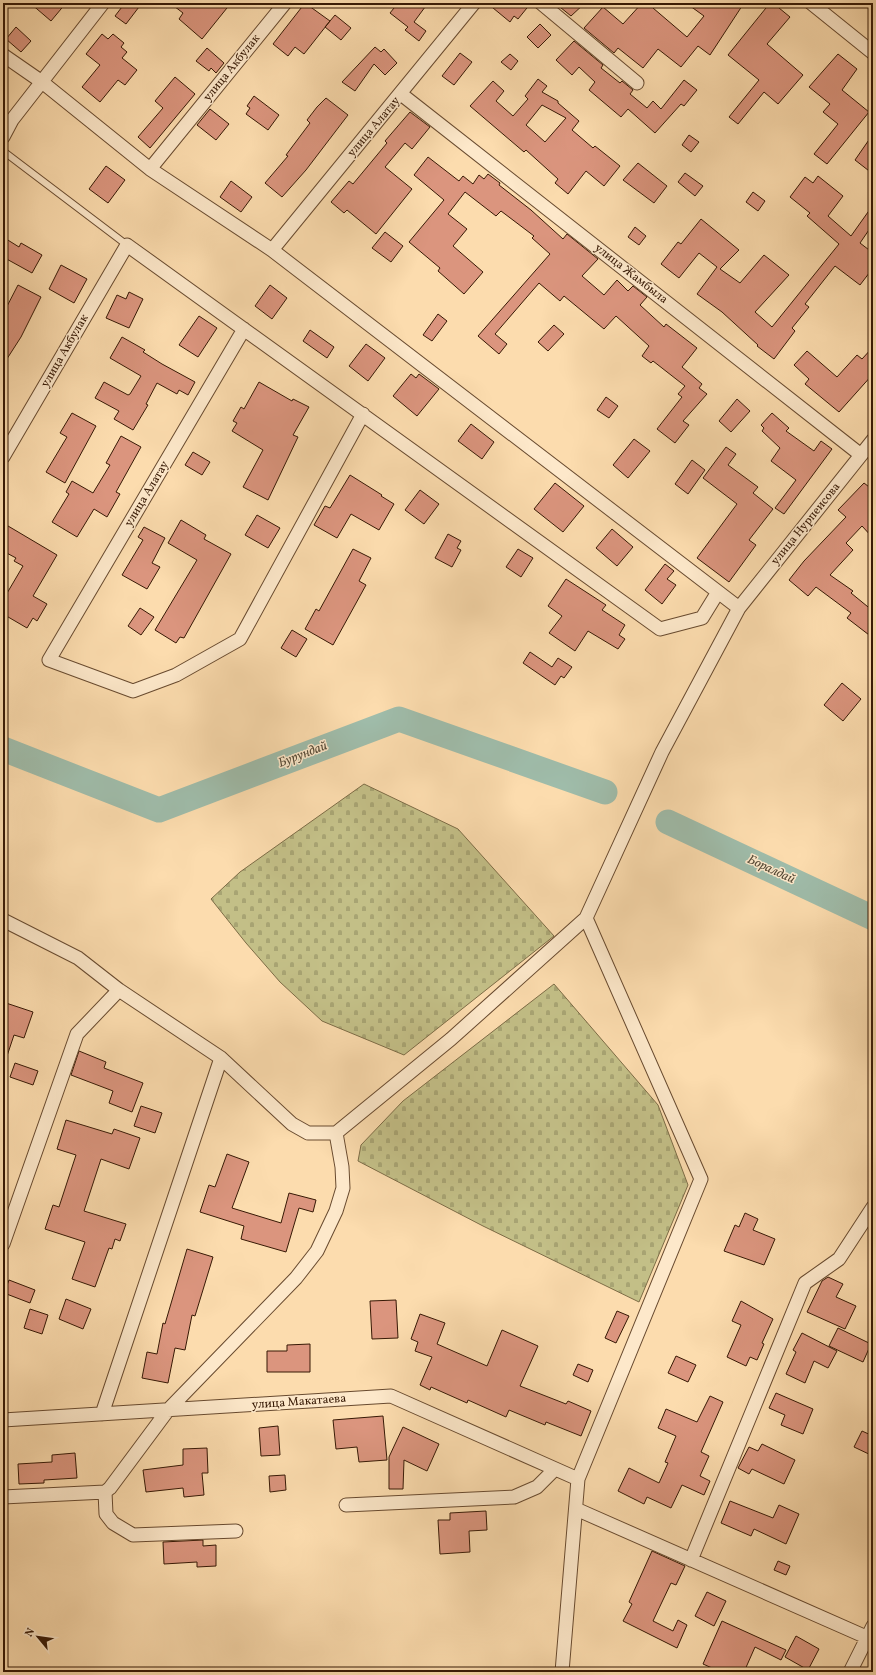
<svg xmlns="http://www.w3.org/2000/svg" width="876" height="1675" viewBox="0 0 876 1675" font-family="Vollkorn,serif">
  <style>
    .cemetery { fill: url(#cemetery-stones); stroke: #7d6c46 }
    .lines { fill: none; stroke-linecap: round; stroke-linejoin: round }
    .river { stroke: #9fbcaa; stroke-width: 25 }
    .building { fill: #db957e; stroke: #371905; fill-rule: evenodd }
    .service-casing { stroke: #684a2f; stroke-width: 8 }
    .minor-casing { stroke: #684a2f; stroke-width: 15 }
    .service { stroke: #fde8ca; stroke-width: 6 }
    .minor { stroke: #fde8ca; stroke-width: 13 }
    .labels { text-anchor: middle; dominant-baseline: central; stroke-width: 3; stroke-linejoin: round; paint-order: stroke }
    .street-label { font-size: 12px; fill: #371905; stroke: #fde8ca }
    .water-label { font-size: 13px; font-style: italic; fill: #564a37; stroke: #fde8ca }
  </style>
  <defs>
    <pattern id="cemetery-stones" width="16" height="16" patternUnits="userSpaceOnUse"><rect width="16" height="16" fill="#c3bf87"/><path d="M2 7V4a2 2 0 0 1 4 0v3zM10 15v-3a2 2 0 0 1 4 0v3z" fill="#a8a473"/></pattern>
  </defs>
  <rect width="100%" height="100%" fill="#fcdcae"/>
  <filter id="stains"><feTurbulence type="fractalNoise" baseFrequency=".005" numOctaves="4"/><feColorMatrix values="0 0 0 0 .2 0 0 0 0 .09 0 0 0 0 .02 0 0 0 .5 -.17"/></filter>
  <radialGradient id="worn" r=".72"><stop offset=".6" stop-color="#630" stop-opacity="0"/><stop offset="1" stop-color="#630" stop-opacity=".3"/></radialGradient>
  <path class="cemetery" d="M364,784l94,45 96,107 -150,119 -82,-34 -42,-39 -34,-39 -35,-44 29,-27z
    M554,984l104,121 30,80 -49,117 -156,-76 -125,-65 3,-16 42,-44z"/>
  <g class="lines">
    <path class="river" d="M3,749l156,61 240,-91 206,73
      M668,822l205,96"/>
  </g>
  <path class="building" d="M30,3h36l-15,18z
    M125,3h17l-16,21 -11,-8z
    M170,3h61l-29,36 -23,-20 4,-6z
    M305,3l25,18 -26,33 -9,-7 -7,9 -15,-12z
    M398,3h30l-14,19 12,9 -7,10 -14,-11 3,-3 -18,-14z
    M487,3h44l-13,16 -4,-3 -4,6z
    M555,3h30l-14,13z
    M642,3h16l-5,5 34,29 17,-21 -18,-13h58l-34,52 -12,-9 -17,21 -23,-18 -15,19 -25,-20 -4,5 -30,-25 19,-21 20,17z
    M770,3h3l17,14 -23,27 36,31 -25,29 -14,-12 -26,32 -9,-7 30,-37 -31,-25z
    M335,15l16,13 -10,12 -16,-13z
    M540,24l11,11 -13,13 -11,-11z
    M16,27l15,14 -10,11 -15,-13z
    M102,34l6,5 5,-5 11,9 -3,4 6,5 -5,6 15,12 -12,15 -7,-5 -18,22 -18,-15 18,-22 -14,-11z
    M574,41l29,24 -2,3 19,15 2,-2 11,9 -3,4 17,14 6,-7 8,8 23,-29 13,10 -13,16 -3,-2 -26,29 -27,-24 -7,8 -32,-27 6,-8 -16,-15 -7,8 -16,-15z
    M375,47l6,5 3,-3 13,14 -12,12 -11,-11 -19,27 -13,-9z
    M207,48l17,15 -8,10 -5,-5 -2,3 -13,-10z
    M460,53l12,9 -18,23 -12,-9z
    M510,54l8,7 -7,9 -10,-8z
    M838,54l19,15 -15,21 27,22 -42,52 -13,-10 24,-30 -15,-12 7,-8 -21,-17z
    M175,77l20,17 -45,54 -12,-11 25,-29 -8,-7z
    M538,79l9,7 -5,6 16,9v2l21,18 -7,9 21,18 2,-2 25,20 -16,20 -18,-15 -18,23 -13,-11 3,-4 -32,-29 -2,2 -54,-46 23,-25 11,10 -8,10 17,15 15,-17 -3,-3zM542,105l24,13 -21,24 -19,-17z
    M254,96l25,19 -11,15 -22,-16 4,-6 -3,-2z
    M326,98l22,17 -42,55 -24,27 -17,-14 23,-27 -2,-1 24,-32 -3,-3 10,-13z
    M210,109l19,15 -13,16 -19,-15z
    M410,112l20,15 -18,22 -7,-6 -20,24 27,22 -36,45 -29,-24 -3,3 -13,-11 18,-21 4,3 34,-41 -2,-2z
    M873,134v40l-18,-14z
    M689,135l10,7 -8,10 -9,-7z
    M428,157l31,24 4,-5 10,8 6,-9 5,4 4,-5 12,9 -1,2 32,25 32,29 4,-5 31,25 -16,17 22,19 13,-15 11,11 5,-5 14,11 -7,8 24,22 2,-3 31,24 -15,19 20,17 -3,4 8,6 -24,27 6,4 -14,18 -18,-14 25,-32 -4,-3 7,-8 -32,-25 -2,2 -9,-7 7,-10 -33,-30 -12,13 -40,-33 -4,5 -21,-18 -44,51 12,10 -8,10 -21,-18 72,-82 -18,-16 2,-2 -33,-25 -5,5 -31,-24 -17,22 19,15 -14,17 30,26 -19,22 -26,-23 2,-3 -31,-26 35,-42 -30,-25z
    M638,163l29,23 -13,17 -31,-23z
    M106,166l19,14 -17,23 -19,-14z
    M685,173l18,13 -8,10 -17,-14z
    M818,176l25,20 -15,20 23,20 22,-31v19l-13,19 13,10v15l-13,17 -25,-19 -30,38 4,3 -17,21 3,3 -21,28 -17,-13 1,-1 -36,-33 -25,-18 20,-27 -18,-14 -20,25 -18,-14 17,-22 3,2 20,-25 38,31 -19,19 20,14 24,-28 25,20 -34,37 17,15 67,-83 -32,-28 3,-3 -20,-16 15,-20 8,6z
    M231,181l21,16 -11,15 -21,-15z
    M753,192l12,9 -7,10 -12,-9z
    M635,227l11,9 -7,9 -11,-8z
    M385,232l18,14 -12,16 -19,-14z
    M3,237l16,10 2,-4 21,12 -10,18 -29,-16z
    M61,265l26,14 -13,24 -25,-14z
    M18,285l23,12 -20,40 -18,28v-51z
    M270,285l17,13 -15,21 -17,-13z
    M129,292l14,7 -14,29 -23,-10 11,-23 9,4z
    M438,314l9,7 -15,20 -9,-6z
    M199,316l18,12 -19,29 -19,-12z
    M554,325l10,9 -16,17 -10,-9z
    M310,330l24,17 -7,11 -24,-17z
    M122,337l23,13 -2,2 19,12 33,18 -7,13 -9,-5 -2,4 -20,-11 -11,21 2,1 -15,25 -19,-11 5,-8 -24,-13 9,-16 24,13 2,-1 11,-18 -31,-18z
    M366,344l19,14 -17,23 -19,-15z
    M873,347v27l-34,38 -34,-28 4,-5 -15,-14 13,-14 30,26 20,-22 5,4z
    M411,374l5,4 3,-4 20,15 -22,27 -24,-20z
    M259,382l33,19 1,-2 16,8 -16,28 5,2 -30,63 -25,-13 20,-37 -31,-19 5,-8 -4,-2 8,-14 3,2z
    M606,397l12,9 -9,12 -12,-8z
    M737,399l13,12 -19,21 -12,-11z
    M72,413l24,13 -31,57 -19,-11 21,-35 -7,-4z
    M772,413l17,15 -3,3 28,20 7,-10 11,8 -48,65 -9,-6 21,-28 -25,-19 9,-13 -18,-17 2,-3 -3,-3z
    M471,424l23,18 -12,17 -24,-18z
    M121,436l20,11 -25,45 4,2 -13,23 -13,-8 -17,28 -25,-15 17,-28 -3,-2 6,-11 21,12 17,-28 -4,-2z
    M634,439l16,12 -22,27 -15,-13z
    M726,447l10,7 -8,11 30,22 -5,6 20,16 -24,31 7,5 -27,37 -32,-24 40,-54 -34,-26z
    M193,452l17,10 -8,13 -17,-10z
    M692,460l13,10 -17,24 -13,-10z
    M350,475l32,20 -1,1 13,8 -15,26 -28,-16 -14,24 -23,-13 11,-19 5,2z
    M555,483l29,23 -21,26 -29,-23z
    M864,483l9,7v48l-11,-12 -16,17 7,7 -23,25 23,16 -2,2 22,18v27l-26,-20 4,-5 -35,-26 -8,9 -19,-16 15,-19 42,-44 -8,-7z
    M420,490l19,14 -15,20 -19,-14z
    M257,515l23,13 -12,20 -23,-13z
    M181,520l25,15 -2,4 27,15 -47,84 -4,-1 -4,6 -21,-13 42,-70 -29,-17z
    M3,523l54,32 -24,41 14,8 -10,17 -4,-3 -6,10 -24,-14v-14l20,-34 -9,-5 2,-3 -13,-7z
    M144,527l21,11 -13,25 8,4 -13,22 -25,-14 21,-35 -5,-3z
    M612,529l21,18 -16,19 -21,-18z
    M448,534l13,7 -4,7 4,2 -9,17 -17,-9z
    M353,549l18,9 -12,23 7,4 -33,60 -28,-16 11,-20 3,2z
    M518,549l15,9 -12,19 -15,-10z
    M665,564l9,7 -7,8 9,6 -14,19 -17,-14z
    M566,579l40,26 -4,5 23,15 -6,10 6,4 -7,10 -30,-18 -13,20 -26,-18 13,-17 -14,-10z
    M140,608l14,9 -13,18 -13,-9z
    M292,630l15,9 -11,18 -15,-9z
    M530,652l22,15 6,-9 14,9 -8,11 -3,-2 -6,9 -32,-22z
    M842,683l19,16 -18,22 -19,-16z
    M3,1002l30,10 -9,26 -10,-3 -9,27 -2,-1z
    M79,1051l27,11 -2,6 39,15 -11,29 -23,-9 4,-12 -42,-16z
    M15,1063l23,8 -5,14 -23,-8z
    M141,1106l21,7 -7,20 -21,-7z
    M66,1120l46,14 2,-5 26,9 -11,31 -28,-10 -17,52 42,13 -6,17 -5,-2 -3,10 -3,-1 -14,39 -23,-8 13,-37 -40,-13 8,-24 6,2 17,-52 -19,-6z
    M227,1154l22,8 -17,46 49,15 8,-30 27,7 -3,12 -14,-4 -13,44 -45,-13 3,-13 -44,-14 9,-27 6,2z
    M745,1213l13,6 -5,11 22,9 -11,26 -40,-14 11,-26 4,2z
    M187,1249l26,8 -18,59 -3,-1 -7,35 -10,-2 -7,35 -26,-5 5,-26 10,2 6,-31 2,1z
    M828,1277l15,7 -7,13 20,9 -11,23 -38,-17 15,-31z
    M9,1280l26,10 -5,13 -26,-10z
    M66,1299l25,10 -8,20 -24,-10z
    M396,1300l2,38 -26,1 -2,-38z
    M741,1301l32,18 -11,24 2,1 -7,16 -7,-3 -4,9 -19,-9 14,-32 -9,-4z
    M30,1309l18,6 -6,19 -18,-6z
    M617,1311l12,5 -13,27 -11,-5z
    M420,1314l25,9 -8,21 50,22 15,-36 36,16 -18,40 46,18 2,-3 23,10 -10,25 -35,-14 -1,3 -36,-15 -3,7 -38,-17 -1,3 -36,-16 -1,3 -10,-5 12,-28 -17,-6 3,-9 -7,-3z
    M838,1328l33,16 -8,18 -34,-16z
    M802,1333l35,18 -9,17 -14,-7 -9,22 -19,-9 10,-22 -3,-2z
    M310,1344v28h-43v-21h20v-6z
    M676,1356l20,9 -8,17 -20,-9z
    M578,1364l15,6 -5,12 -15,-7z
    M776,1393l37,16 -10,25 -22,-9 4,-10 -16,-7z
    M710,1396l13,6 -22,50 8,4 -9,20 10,5 -6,14 -22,-10 -11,23 -24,-11 -3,7 -26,-13 11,-23 30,15 9,-20 -3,-1 11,-26 -18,-8 8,-19 31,13z
    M383,1416l4,44 -28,2 -2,-15 -21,2 -3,-29z
    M278,1426l2,29 -19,1 -2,-28z
    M403,1427l36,17 -12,27 -23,-11 -1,29h-14v-32z
    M862,1431l11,5v20l-19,-9z
    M762,1444l33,16 -11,24 -32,-15 -3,5 -11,-6 11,-21 9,4z
    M207,1448l1,25h-6l2,22 -20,2 -1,-9 -37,4 -3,-22 40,-5v-16z
    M75,1453l2,25 -33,2v3l-25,1 -1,-20 34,-2v-7z
    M285,1475l1,15 -16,2 -1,-16z
    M730,1501l43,17 6,-13 20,9 -13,30 -32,-15 -3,7 -30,-13z
    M486,1511l1,19 -18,1 1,21 -30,2 -2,-34h12v-7z
    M203,1540v6l13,-1v21l-19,1v-5l-33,2 -1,-22z
    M652,1551l33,15 -9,19 -5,-2 -18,38 20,10 5,-11 9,5 -10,23 -54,-27 9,-17 -3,-2z
    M778,1561l12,5 -4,9 -12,-5z
    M707,1592l19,9 -12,25 -19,-10z
    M722,1621l64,29 -5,10 -26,-13 -11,25h-23l-18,-8z
    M796,1636l23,13 -11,21 -23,-13z"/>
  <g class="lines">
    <defs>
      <path id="service" d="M3,151l124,94"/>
      <path id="minor" d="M541,3l96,80
        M811,3l62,50
        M3,55l39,27 108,87 122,81 467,358
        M401,94l460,361
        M3,137l9,-17 91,-117
        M150,169l135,-166
        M272,250l202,-247
        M244,329l-195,331 84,31 43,-16 64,-36 123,-225
        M3,457l124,-212 533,384 42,-11 16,-26
        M3,920l75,38 41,32 102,68 71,66 16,9h28l115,-94 135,-121 76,-166 77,-144 134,-168
        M3,1244l74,-210 42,-44
        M102,1414l119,-356
        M3,1420l388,-24 187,83
        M105,1492l1,22 7,9 20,12 103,-4
        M3,1497l102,-5 5,-4 58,-78 128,-132 21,-27 19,-40 7,-23 -1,-21 -6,-34
        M346,1505l168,-8 23,-10 18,-18
        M576,1509l297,131
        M691,1560l114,-277 34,-24 34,-52
        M562,1672l16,-193 123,-300 -115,-261
        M850,1672l23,-46"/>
    </defs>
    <use href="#service" class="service-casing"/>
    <use href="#minor" class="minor-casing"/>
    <use href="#service" class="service"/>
    <use href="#minor" class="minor"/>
  </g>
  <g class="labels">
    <g class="street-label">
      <text transform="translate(232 68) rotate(-51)">улица Акбулак</text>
      <text transform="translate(374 127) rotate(-50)">улица Алатау</text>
      <text transform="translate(631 274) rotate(38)">улица Жамбыла</text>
      <text transform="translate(65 351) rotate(-60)">улица Акбулак</text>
      <text transform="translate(147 494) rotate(-59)">улица Алатау</text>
      <text transform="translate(806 524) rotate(-51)">улица Нурпеисова</text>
      <text transform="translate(299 1402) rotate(-4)">улица Макатаева</text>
    </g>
    <g class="water-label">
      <text transform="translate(303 755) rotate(-21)">Бурундай</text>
      <text transform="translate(771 870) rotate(25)">Боралдай</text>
    </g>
  </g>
  <rect width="876" height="1675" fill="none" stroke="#fcdcae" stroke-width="16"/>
  <rect x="4" y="4" width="868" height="1667" fill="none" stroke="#371905" stroke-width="2"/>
  <rect x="8" y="8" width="860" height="1659" fill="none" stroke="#371905"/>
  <g transform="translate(38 1637) rotate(299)" stroke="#fde8ca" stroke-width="3" paint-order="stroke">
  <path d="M0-3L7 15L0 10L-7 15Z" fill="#371905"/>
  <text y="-6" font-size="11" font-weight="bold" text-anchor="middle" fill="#371905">N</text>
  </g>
  <rect width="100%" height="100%" filter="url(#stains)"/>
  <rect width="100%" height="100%" fill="url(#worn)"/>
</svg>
